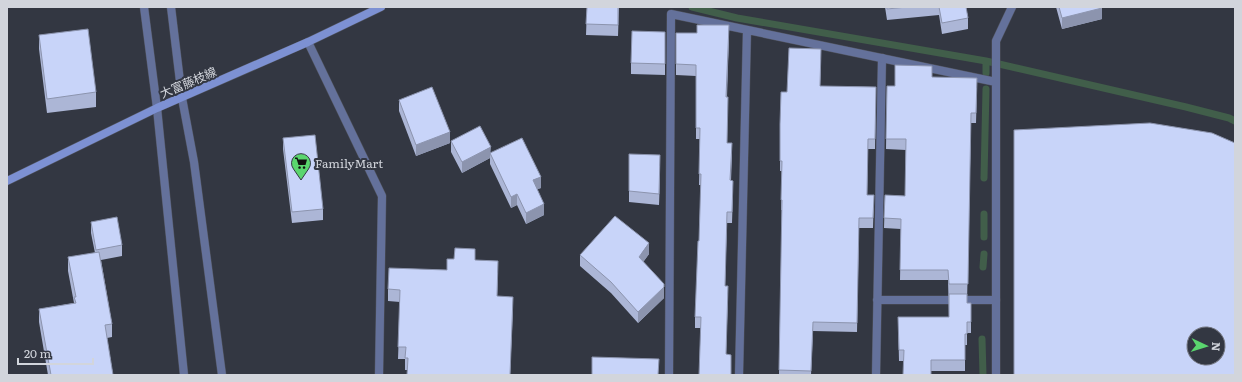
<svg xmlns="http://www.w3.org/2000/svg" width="1242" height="382" viewBox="0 0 1242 382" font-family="Literata,'Noto Sans JP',serif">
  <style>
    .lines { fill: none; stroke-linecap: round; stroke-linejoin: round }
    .stream { stroke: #415e4a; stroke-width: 7 }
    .service-casing { stroke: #50535e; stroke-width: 9 }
    .minor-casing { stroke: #50535e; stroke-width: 9 }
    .tertiary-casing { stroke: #50535e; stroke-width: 9 }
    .secondary-casing { stroke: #50535e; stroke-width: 9 }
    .service { stroke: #64719b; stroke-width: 8 }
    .minor { stroke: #64719b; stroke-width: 8 }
    .tertiary { stroke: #64719b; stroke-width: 8 }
    .secondary { stroke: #7d91d3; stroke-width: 8 }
    .wall { fill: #acb6d6 }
    .shaded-wall { fill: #8c94ae }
    .building { fill: #c8d4f9; stroke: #8c94ae; fill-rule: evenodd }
    .labels { text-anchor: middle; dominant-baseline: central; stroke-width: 4; stroke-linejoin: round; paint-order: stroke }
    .street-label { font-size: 12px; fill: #d2d5dc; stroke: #333742 }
    .poi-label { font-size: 12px; fill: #d2d5dc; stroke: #333742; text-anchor: start }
  </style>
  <rect width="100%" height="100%" fill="#333742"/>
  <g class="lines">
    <path class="stream" d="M692,7l45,11 249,43 200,46 43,11 6,3
      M986,61v12
      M984,178l2,-89
      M984,237v-23
      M983,267l1,-13
      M982,339l1,36"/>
    <defs>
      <path id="service" d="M877,300h119
        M876,375l6,-317"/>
      <path id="minor" d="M144,7l13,101
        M171,7l11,91
        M308,42l74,154 -3,179
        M669,375l2,-361 325,68
        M739,375l8,-345
        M996,375v-334l16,-34"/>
      <path id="tertiary" d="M182,98l12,64 28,213
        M157,108l27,267"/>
      <path id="secondary" d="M7,181l150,-73 151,-66 73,-35"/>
    </defs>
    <use href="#service" class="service-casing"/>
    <use href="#minor" class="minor-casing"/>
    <use href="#tertiary" class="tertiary-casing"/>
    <use href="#secondary" class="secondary-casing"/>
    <use href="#service" class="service"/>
    <use href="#minor" class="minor"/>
    <use href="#tertiary" class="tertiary"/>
    <use href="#secondary" class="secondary"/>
  </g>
  <path class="wall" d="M587,7h32l-1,29 -32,-1z
    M885,7h81l2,11v11l-26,5 -3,-19 -52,5z
    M1056,7h46v12l-40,10z
    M665,32v43l-34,-1v-11z
    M676,33l53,3 -2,61v46l5,11 -1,27 2,11 -1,31h-5l-2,63 3,11 -2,57 5,21 -30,-47h-6v-11l4,-76 2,-56h-2l1,-46h-4v-63l-20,-1z
    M39,35l57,57v15l-49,6 -8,-64z
    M821,59l-1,27 56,1 -1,62h-7l-1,46h7l-1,33h-14l-2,104 -44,-1 -2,44h-32l3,-165h-1l1,-39h-2v-47z
    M932,77l45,11 -1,35h-5l-4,180h4v30h-4v12h-2v26h-34l-27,-10h-5l-1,-44h51l-1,-37h-48l1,-51 -17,-1 1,-33 20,1 1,-46 -20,-1 1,-63h8z
    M399,100l51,43 -34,13 -17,-45z
    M283,138l40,71v11l-31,3 -9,-74z
    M451,141l40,12 50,35 -4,1 7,26 -18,9 -9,-19 -6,3 -21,-44v-6l-28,15 -11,-21z
    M629,154l31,12 -1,39 -30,-3z
    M91,222l31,23v11l-21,4 11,64v13l-5,1 6,37h-65l-9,-53v-13l35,-6 -6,-32v-14l27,-4 -4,-20z
    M649,254l-6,8 21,22v14l-26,25 -27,-30 -31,-27v-11z
    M475,260l23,13 -1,23 16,13 -3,66h-103l1,-5h-3v-11h-7l2,-57 -12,-1v-12l59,-19z"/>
  <path class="shaded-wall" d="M1102,8v11l-40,10v-11z
    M729,25v11l-3,72v-11z
    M450,132v11l-34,13v-11z
    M491,147l-1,11 -28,15v-11z
    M660,155v11l-1,39v-11z
    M541,177v11l-8,3v-11z
    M517,194v11l-6,3v-11z
    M544,204v11l-18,9v-11z
    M649,243v11l-10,14v-11z
    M664,287v11l-26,25v-11z"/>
  <path class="building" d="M587,7h31v18l-32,-1z
    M887,7h20l-20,2z
    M939,7h27l2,11 -26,5z
    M1059,7h43v1l-40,10z
    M697,25h32l-3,72h2l-1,46h5l-2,37 3,1 -1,31h-5l-2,74h3l-2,68 5,1v20h-32l2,-58h-6l3,-76h1l2,-67h-2l1,-46h-4v-63l-20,-1v-31h21z
    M88,29l8,63 -49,7 -8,-64z
    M632,31l33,1v32l-34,-1z
    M789,48l32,1 -1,37 56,1 -1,52h-7l-1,56h7l-1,23h-14l-2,105 -44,-1 -2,49 -32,-1 3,-170h-1l1,-39h-2v-37l1,-32h6z
    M895,65l37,1v11l45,1 -1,35h-5l-3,171h-19l-1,-14h-48l1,-51 -17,-1 1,-23 20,1 1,-57h-20l1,-53h8z
    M432,87l18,45 -34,13 -17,-45z
    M1150,123l62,10 23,10v232h-221v-245zM1194,334h24v24h-24z
    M480,126l11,21 -29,15 -11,-21z
    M315,135l8,74 -31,3 -9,-74z
    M522,138l19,39 -8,3 11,24 -18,9 -9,-19 -6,3 -21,-44z
    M629,154l31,1 -1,39 -30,-3z
    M615,216l34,27 -10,14 25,27v3l-26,25 -27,-30 -31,-27z
    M117,217l5,28 -26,5 -5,-28z
    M455,248l20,1v11l23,1 -1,35 16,1 -3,78h-103l1,-17h-3l1,-11h-8l2,-57 -12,-1 1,-21 58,2v-11h7z
    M99,252l13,72 -7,1 8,50h-62l-12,-66 37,-6 -2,-6h2l-8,-40z
    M949,294h18v9h4v19h-4v12h-2v26h-34v15h-28l1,-25h-5l-1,-33h51z
    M592,357l67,2 -1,16h-66z"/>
  <defs>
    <symbol id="supermarket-pin" viewBox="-11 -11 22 30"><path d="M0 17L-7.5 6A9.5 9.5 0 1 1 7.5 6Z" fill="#5ad56e" stroke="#333742"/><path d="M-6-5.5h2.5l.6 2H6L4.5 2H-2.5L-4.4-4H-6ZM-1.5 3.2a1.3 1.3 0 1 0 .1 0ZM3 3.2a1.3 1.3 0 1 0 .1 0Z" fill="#111"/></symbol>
  </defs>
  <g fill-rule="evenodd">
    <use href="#supermarket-pin" x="290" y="152" width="22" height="30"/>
  </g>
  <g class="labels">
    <g class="street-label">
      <text transform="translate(188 82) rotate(-23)">大富藤枝線</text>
    </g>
    <g class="poi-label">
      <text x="315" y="163">FamilyMart</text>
    </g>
  </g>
  <rect width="1242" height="382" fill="none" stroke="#d2d5dc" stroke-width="16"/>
  <g transform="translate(1206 346) rotate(94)"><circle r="19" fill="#333742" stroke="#737680"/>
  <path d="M0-3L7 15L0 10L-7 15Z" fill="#5ad56e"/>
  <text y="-6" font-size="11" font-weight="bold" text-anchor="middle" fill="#d2d5dc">N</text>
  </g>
  <path d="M18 358v6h75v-6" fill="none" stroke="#d2d5dc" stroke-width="2"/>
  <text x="24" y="358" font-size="12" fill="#d2d5dc" stroke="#333742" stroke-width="3" paint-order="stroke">20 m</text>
</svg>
